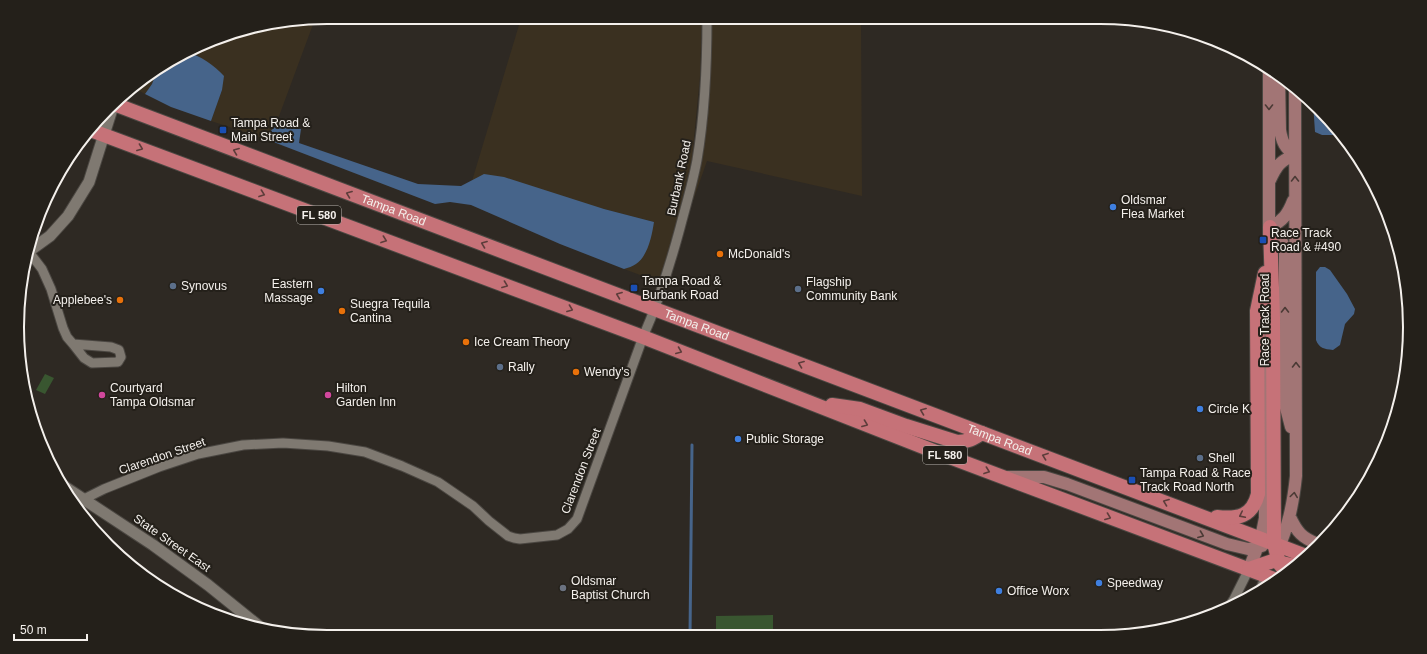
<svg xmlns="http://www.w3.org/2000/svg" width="1427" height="654" viewBox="0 0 1427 654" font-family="Arial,sans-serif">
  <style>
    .industrial { fill: #3a3020 }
    .green { fill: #395630 }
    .water { fill: #46648a }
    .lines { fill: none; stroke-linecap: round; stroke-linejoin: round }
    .stream { stroke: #46648a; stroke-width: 3 }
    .minor-casing { stroke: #4b4742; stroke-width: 11 }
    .tertiary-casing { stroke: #4b4742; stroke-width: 13 }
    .secondary-casing { stroke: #4b4742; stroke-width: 14 }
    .primary-casing { stroke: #4b4742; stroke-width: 16 }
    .minor { stroke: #7f7971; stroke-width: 9 }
    .tertiary { stroke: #7f7971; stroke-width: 11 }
    .secondary { stroke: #a27575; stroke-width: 12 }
    .primary { stroke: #c67278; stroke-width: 14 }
    .oneway { stroke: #4a3a35 }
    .oneway2 { stroke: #5d3d3b }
    .transit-dot { fill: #1a4fb4; stroke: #24201a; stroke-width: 1.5 }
    .shop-dot { fill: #3f7fe0; stroke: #24201a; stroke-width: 1.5 }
    .food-dot { fill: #e8710a; stroke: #24201a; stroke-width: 1.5 }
    .service-dot { fill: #5c6f8a; stroke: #24201a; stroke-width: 1.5 }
    .hotel-dot { fill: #d1479c; stroke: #24201a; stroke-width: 1.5 }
    .worship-dot { fill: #6b7280; stroke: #24201a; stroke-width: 1.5 }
    .labels { text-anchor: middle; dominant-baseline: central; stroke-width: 4; stroke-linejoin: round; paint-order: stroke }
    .shield { fill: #24201a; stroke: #b6b2ad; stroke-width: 1 }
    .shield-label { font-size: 11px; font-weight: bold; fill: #f4f0ec }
    .poi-label { font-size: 12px; fill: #f4f0ec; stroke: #24201a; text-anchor: start }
    .street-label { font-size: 12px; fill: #f4f0ec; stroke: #24201a }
    .rim { fill: none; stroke: #f4f0ec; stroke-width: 2 }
  </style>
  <rect width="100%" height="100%" fill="#2e2923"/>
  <path class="industrial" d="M519,17h183l-2,59 -8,83 -12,50 -21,73 -35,-13 12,-5 18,-42 -50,-13 -132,-28 47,-156z
    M712,17h149l1,179 -155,-35 -14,40 9,-39 5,-43 3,-42z
    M315,19l-40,108 -12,11 -52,-17 11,-31 -24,-35 -11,-3 40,-18z
    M158,68l-6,16 -7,10 -13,-7z"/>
  <path class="green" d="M45,374l9,4 -9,16 -9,-4z
    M773,615v21h-57v-20z"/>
  <path class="water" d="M187,52c14,4 27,13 37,24l-2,14 -11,31 -40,-14 -26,-13 7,-10 6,-16 14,-10z
    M1313,103l6,5 23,27h-20l-7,-3z
    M275,127l26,2 -2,14 119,41 43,2 23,-12 20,3 100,32 50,13c-2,13 -6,34 -18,42 -3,2 -8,4 -12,5l-64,-25 -89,-39 -21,-3 -15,2 -172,-66z
    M1320,267h5l5,3 17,24 8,15 -1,5 -9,10 -5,21 -7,5c-9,-1 -14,-2 -17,-10v-68z"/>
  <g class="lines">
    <path class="stream" d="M690,636l2,-191"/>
    <defs>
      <path id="minor" d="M29,252l13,17 9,20 12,39 4,9 6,7 11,14 8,5 26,-1 3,-5 -2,-7 -8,-3 -38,-3
        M84,499l20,-10 55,-22 39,-13 45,-9 40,-2 45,3 37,6 37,14 36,16 35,24 16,15 19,15 6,2 6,1 37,-4 11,-6 9,-10 66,-182c16,-36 27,-72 37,-109 6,-23 13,-46 17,-68 8,-47 10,-96 10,-143
        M1260,590l6,-14
        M1228,608l6,-9 15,-30"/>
      <path id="tertiary" d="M28,252l22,-16 18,-20 21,-34 24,-76
        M59,483l94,62 55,40 57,46"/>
      <path id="secondary" d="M1279,75l1,55c2,12 5,18 15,25
        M1270,180c7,-15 10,-19 25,-25
        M1270,227c8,7 12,12 15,23v154l6,23
        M1270,227c13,-6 18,-13 23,-26
        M1269,235v-167
        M1008,477h36l23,7 160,60 21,5 14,-3
        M1290,517c7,15 12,21 28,27
        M1276,554c12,-26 17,-49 20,-78l-1,-388
        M1249,569l12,-31 4,-20v-227"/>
      <g id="primary">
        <path id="s1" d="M114,104l1192,452"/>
        <path d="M93,131l550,206 288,113 346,130"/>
        <path d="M1270,227l3,91 1,225 5,20 8,11"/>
        <path d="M832,405l28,4 46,17 51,16c10,0 16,-3 25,-9"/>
        <path d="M1217,517c21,2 35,0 41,-23l-1,-183 8,-38"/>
        <path d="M1249,569l24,-8 23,5"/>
      </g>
    </defs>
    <use href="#minor" class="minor-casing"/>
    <use href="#tertiary" class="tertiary-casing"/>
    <use href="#secondary" class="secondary-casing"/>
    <use href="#primary" class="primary-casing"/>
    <use href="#minor" class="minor"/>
    <use href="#tertiary" class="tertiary"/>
    <use href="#secondary" class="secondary"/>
    <use href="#primary" class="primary"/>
  </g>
  <defs><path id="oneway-chevron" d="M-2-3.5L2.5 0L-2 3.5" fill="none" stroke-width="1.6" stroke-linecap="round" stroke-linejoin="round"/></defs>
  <g class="oneway">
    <use href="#oneway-chevron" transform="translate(1269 107) rotate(90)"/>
    <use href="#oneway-chevron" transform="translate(1295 179) rotate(-90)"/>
    <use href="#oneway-chevron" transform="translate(1285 310) rotate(-90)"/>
    <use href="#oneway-chevron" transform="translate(1296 365) rotate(-90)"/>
    <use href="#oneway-chevron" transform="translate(1294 495) rotate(-82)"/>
    <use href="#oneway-chevron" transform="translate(1201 535) rotate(21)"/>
  </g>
  <g class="oneway2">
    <use href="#oneway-chevron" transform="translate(140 148) rotate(21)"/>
    <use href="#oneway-chevron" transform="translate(236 151) rotate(-159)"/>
    <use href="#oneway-chevron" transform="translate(262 194) rotate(20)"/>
    <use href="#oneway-chevron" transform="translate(349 194) rotate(-159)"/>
    <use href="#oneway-chevron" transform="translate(384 240) rotate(20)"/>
    <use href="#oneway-chevron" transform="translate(484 244) rotate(-159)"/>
    <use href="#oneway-chevron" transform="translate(505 285) rotate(21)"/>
    <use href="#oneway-chevron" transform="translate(619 295) rotate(-159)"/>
    <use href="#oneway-chevron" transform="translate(570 309) rotate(21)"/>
    <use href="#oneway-chevron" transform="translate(679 351) rotate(22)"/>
    <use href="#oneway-chevron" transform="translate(801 364) rotate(-159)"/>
    <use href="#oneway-chevron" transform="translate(923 411) rotate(-159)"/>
    <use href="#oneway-chevron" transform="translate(865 424) rotate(21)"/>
    <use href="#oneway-chevron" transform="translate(1045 456) rotate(-160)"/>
    <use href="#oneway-chevron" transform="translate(987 471) rotate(20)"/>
    <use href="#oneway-chevron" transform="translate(1166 502) rotate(-159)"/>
    <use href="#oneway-chevron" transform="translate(1242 515) rotate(154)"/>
    <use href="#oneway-chevron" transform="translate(1108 517) rotate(21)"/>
  </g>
  <g class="transit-dot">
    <rect x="219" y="126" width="8" height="8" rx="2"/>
    <rect x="1259" y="236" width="8" height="8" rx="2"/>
    <rect x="630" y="284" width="8" height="8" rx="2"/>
    <rect x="1128" y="476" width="8" height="8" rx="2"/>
  </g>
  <g class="shop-dot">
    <circle cx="1113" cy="207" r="4"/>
    <circle cx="321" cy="291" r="4"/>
    <circle cx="1200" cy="409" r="4"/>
    <circle cx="738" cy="439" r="4"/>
    <circle cx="1099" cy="583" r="4"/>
    <circle cx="999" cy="591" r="4"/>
  </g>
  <g class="food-dot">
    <circle cx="720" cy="254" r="4"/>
    <circle cx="120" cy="300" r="4"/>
    <circle cx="342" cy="311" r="4"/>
    <circle cx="466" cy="342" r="4"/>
    <circle cx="576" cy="372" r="4"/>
  </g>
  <g class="service-dot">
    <circle cx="173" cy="286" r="4"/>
    <circle cx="798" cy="289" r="4"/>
    <circle cx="500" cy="367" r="4"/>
    <circle cx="1200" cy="458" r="4"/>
  </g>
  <g class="hotel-dot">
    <circle cx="102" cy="395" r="4"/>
    <circle cx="328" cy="395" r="4"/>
  </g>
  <circle class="worship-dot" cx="563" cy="588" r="4"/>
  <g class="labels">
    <g class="shield">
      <rect x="297" y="206" width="44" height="18" rx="3"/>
      <rect x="923" y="446" width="44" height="18" rx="3"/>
    </g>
    <g class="shield-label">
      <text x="319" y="215">FL 580</text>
      <text x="945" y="455">FL 580</text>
    </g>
    <g class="poi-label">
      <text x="231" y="123">Tampa Road &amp;<tspan x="231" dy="14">Main Street</tspan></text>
      <text x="1121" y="200">Oldsmar<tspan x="1121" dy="14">Flea Market</tspan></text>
      <text x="1271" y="233">Race Track<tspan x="1271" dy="14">Road &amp; #490</tspan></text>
      <text x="728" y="254">McDonald's</text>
      <text x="642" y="281">Tampa Road &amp;<tspan x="642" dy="14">Burbank Road</tspan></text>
      <text x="806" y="282">Flagship<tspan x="806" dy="14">Community Bank</tspan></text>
      <text x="313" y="284" text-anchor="end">Eastern<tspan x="313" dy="14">Massage</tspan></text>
      <text x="181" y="286">Synovus</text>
      <text x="112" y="300" text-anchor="end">Applebee's</text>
      <text x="350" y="304">Suegra Tequila<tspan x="350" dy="14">Cantina</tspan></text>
      <text x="474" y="342">Ice Cream Theory</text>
      <text x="508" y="367">Rally</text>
      <text x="584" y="372">Wendy's</text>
      <text x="110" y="388">Courtyard<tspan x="110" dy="14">Tampa Oldsmar</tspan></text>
      <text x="336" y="388">Hilton<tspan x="336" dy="14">Garden Inn</tspan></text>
      <text x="1208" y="409">Circle K</text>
      <text x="746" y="439">Public Storage</text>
      <text x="1208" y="458">Shell</text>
      <text x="1140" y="473">Tampa Road &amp; Race<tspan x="1140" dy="14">Track Road North</tspan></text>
      <text x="571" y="581">Oldsmar<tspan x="571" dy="14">Baptist Church</tspan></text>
      <text x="1107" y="583">Speedway</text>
      <text x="1007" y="591">Office Worx</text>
    </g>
    <g class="street-label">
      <text transform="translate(679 178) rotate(-78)">Burbank Road</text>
      <text stroke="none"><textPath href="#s1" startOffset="299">Tampa Road</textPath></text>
      <text transform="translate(1265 320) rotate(-90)">Race Track Road</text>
      <text stroke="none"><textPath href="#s1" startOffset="623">Tampa Road</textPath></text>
      <text stroke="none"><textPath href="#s1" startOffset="947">Tampa Road</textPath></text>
      <text transform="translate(162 456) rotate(-19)">Clarendon Street</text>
      <text transform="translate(581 471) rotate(-69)">Clarendon Street</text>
      <text transform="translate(172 543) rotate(35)">State Street East</text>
    </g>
  </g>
  <path d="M0 0H1427V654H0ZM327 24H1100A303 303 0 0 1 1403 327V327A303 303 0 0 1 1100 630H327A303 303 0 0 1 24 327V327A303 303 0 0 1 327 24Z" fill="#24201a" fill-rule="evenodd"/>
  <path class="rim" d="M327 24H1100A303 303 0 0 1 1403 327V327A303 303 0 0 1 1100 630H327A303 303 0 0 1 24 327V327A303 303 0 0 1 327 24Z"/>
  <path d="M14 634v6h73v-6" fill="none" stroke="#f4f0ec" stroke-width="2"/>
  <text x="20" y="634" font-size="12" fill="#f4f0ec" stroke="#24201a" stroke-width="3" paint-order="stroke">50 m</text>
</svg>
